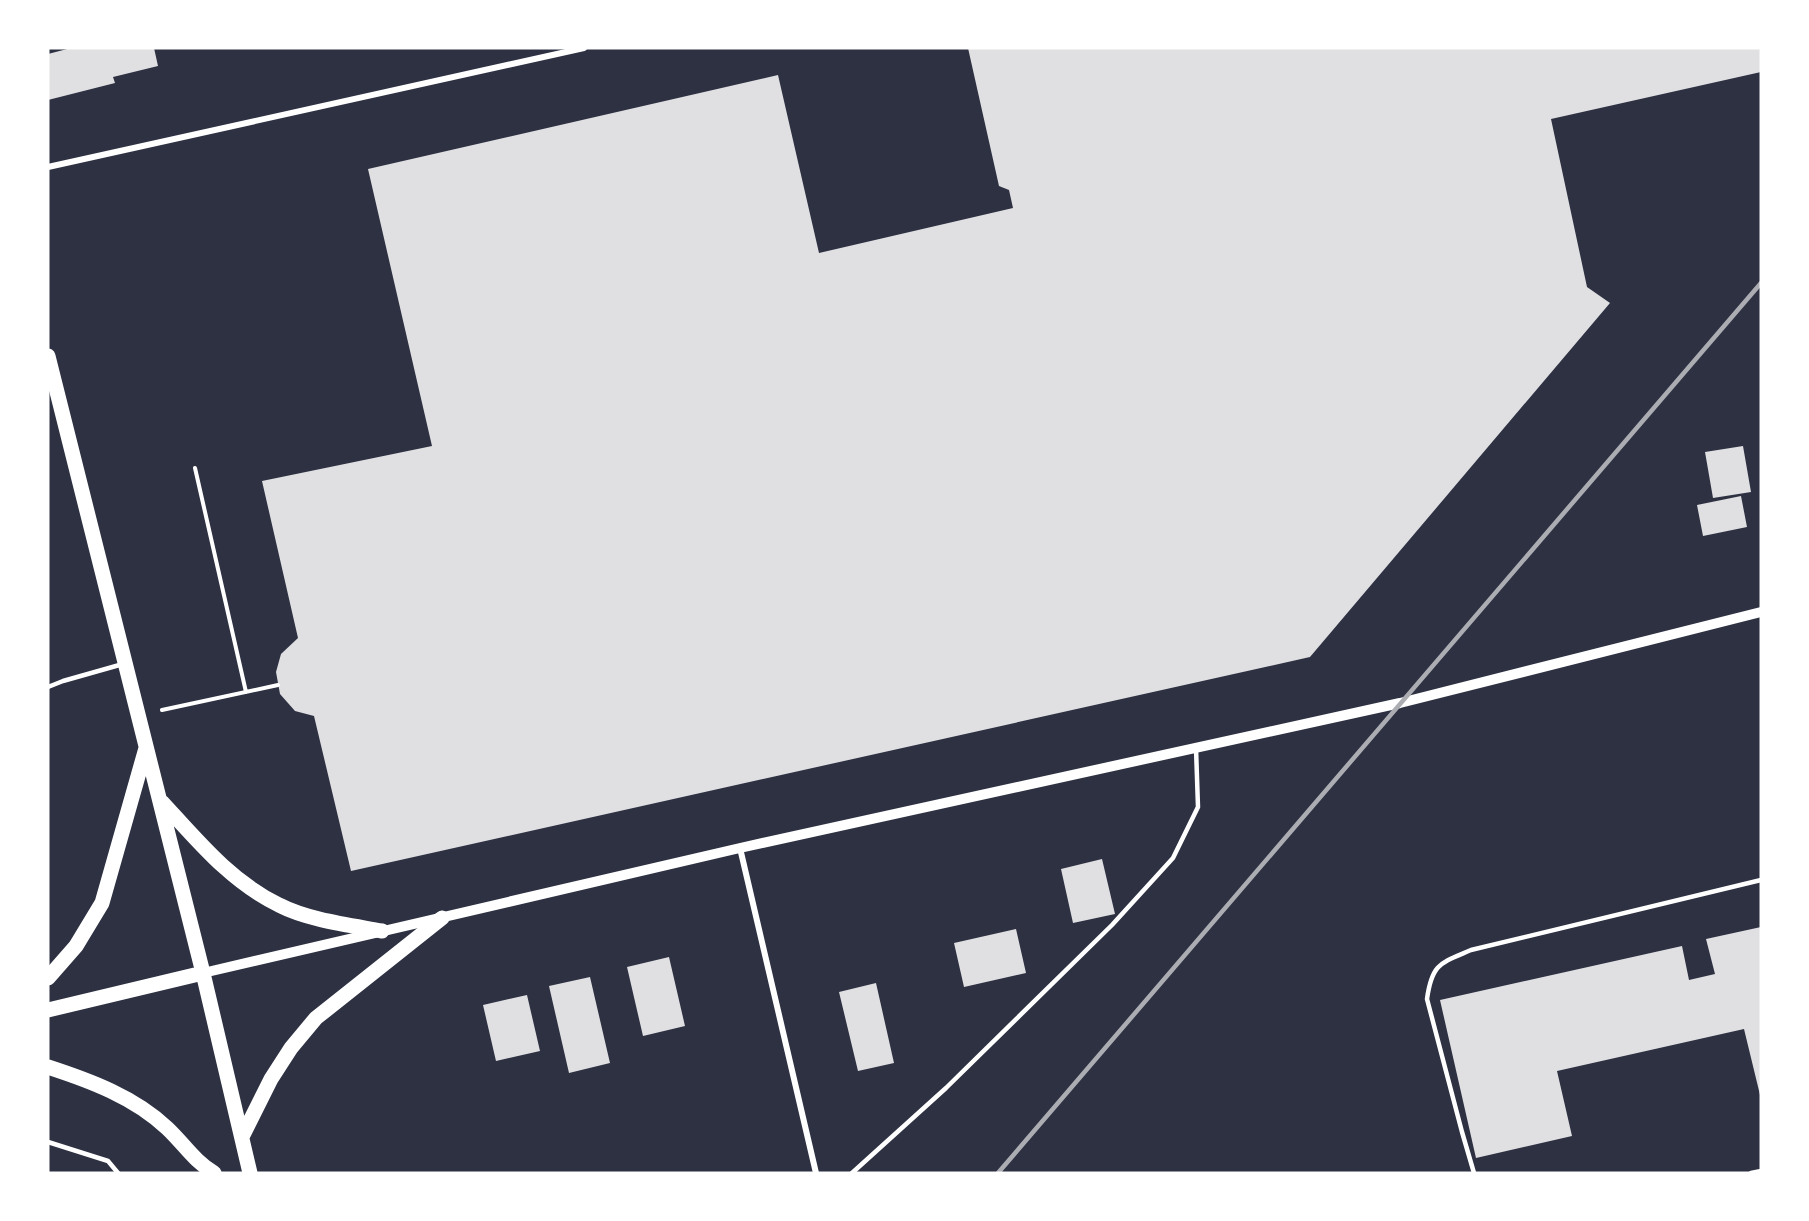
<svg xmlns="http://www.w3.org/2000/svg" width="1809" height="1221" viewBox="0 0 1809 1221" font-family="Barlow,sans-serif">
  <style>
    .building { fill: #e0e0e3 }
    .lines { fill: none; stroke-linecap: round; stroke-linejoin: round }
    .path { stroke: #fff; stroke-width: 4 }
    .service { stroke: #fff; stroke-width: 4.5 }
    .minor { stroke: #fff; stroke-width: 6 }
    .tertiary { stroke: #fff; stroke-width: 10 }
    .primary { stroke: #fff; stroke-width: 15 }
    .rail { stroke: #abadb3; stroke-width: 4.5 }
  </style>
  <rect width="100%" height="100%" fill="#2d3142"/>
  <path class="building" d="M71,48h83l4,18 -45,11 2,6 -67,17v-46z
    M968,48h793v24l-210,47 36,168 23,16 -300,354 -959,214 -37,-155 -19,-5 -15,-17 -4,-22 5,-18 17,-16 -36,-157 170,-35 -64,-277 410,-94 41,178 194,-45 -4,-18 -10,-4z
    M1743,446l8,46 -38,6 -8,-46z
    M1741,496l6,31 -44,9 -6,-31z
    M1102,859l13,55 -42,9 -12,-54z
    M1761,927v172l-17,-70 -187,42 15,65 -96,22 -36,-158 242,-54 7,34 26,-6 -9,-35z
    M1016,929l10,44 -62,14 -10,-44z
    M669,957l16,69 -42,10 -16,-69z
    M590,977l20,86 -41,10 -20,-87z
    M876,983l18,80 -36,8 -19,-79z
    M527,995l13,56 -44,10 -13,-56z"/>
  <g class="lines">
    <path class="path" d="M195,468l51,224
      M162,710l116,-25"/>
    <path class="service" d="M48,687l15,-6 60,-17
      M48,1142l60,19 10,12
      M852,1173l94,-85 166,-163 61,-67 25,-51 -2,-59
      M1474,1173l-12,-41 -35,-133c5,-36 14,-36 44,-49l290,-70
      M1751,1173l10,-2"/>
    <path class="minor" d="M48,167l536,-119
      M740,848l76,325"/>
    <path class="tertiary" d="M203,973l537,-125 660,-145 361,-91"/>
    <path class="primary" d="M48,356l155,617 47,200
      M162,802c35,38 69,80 117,103 29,15 70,20 103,26
      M48,978l28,-32 26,-43 44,-155
      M48,1010l155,-37
      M48,1067c43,14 86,30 119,61 17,16 28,34 47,45
      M242,1137l29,-58 20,-31 25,-30 126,-100"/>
    <path class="rail" d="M998,1173l763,-890"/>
  </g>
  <rect width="1809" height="1221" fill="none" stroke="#ffffff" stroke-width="99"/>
</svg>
